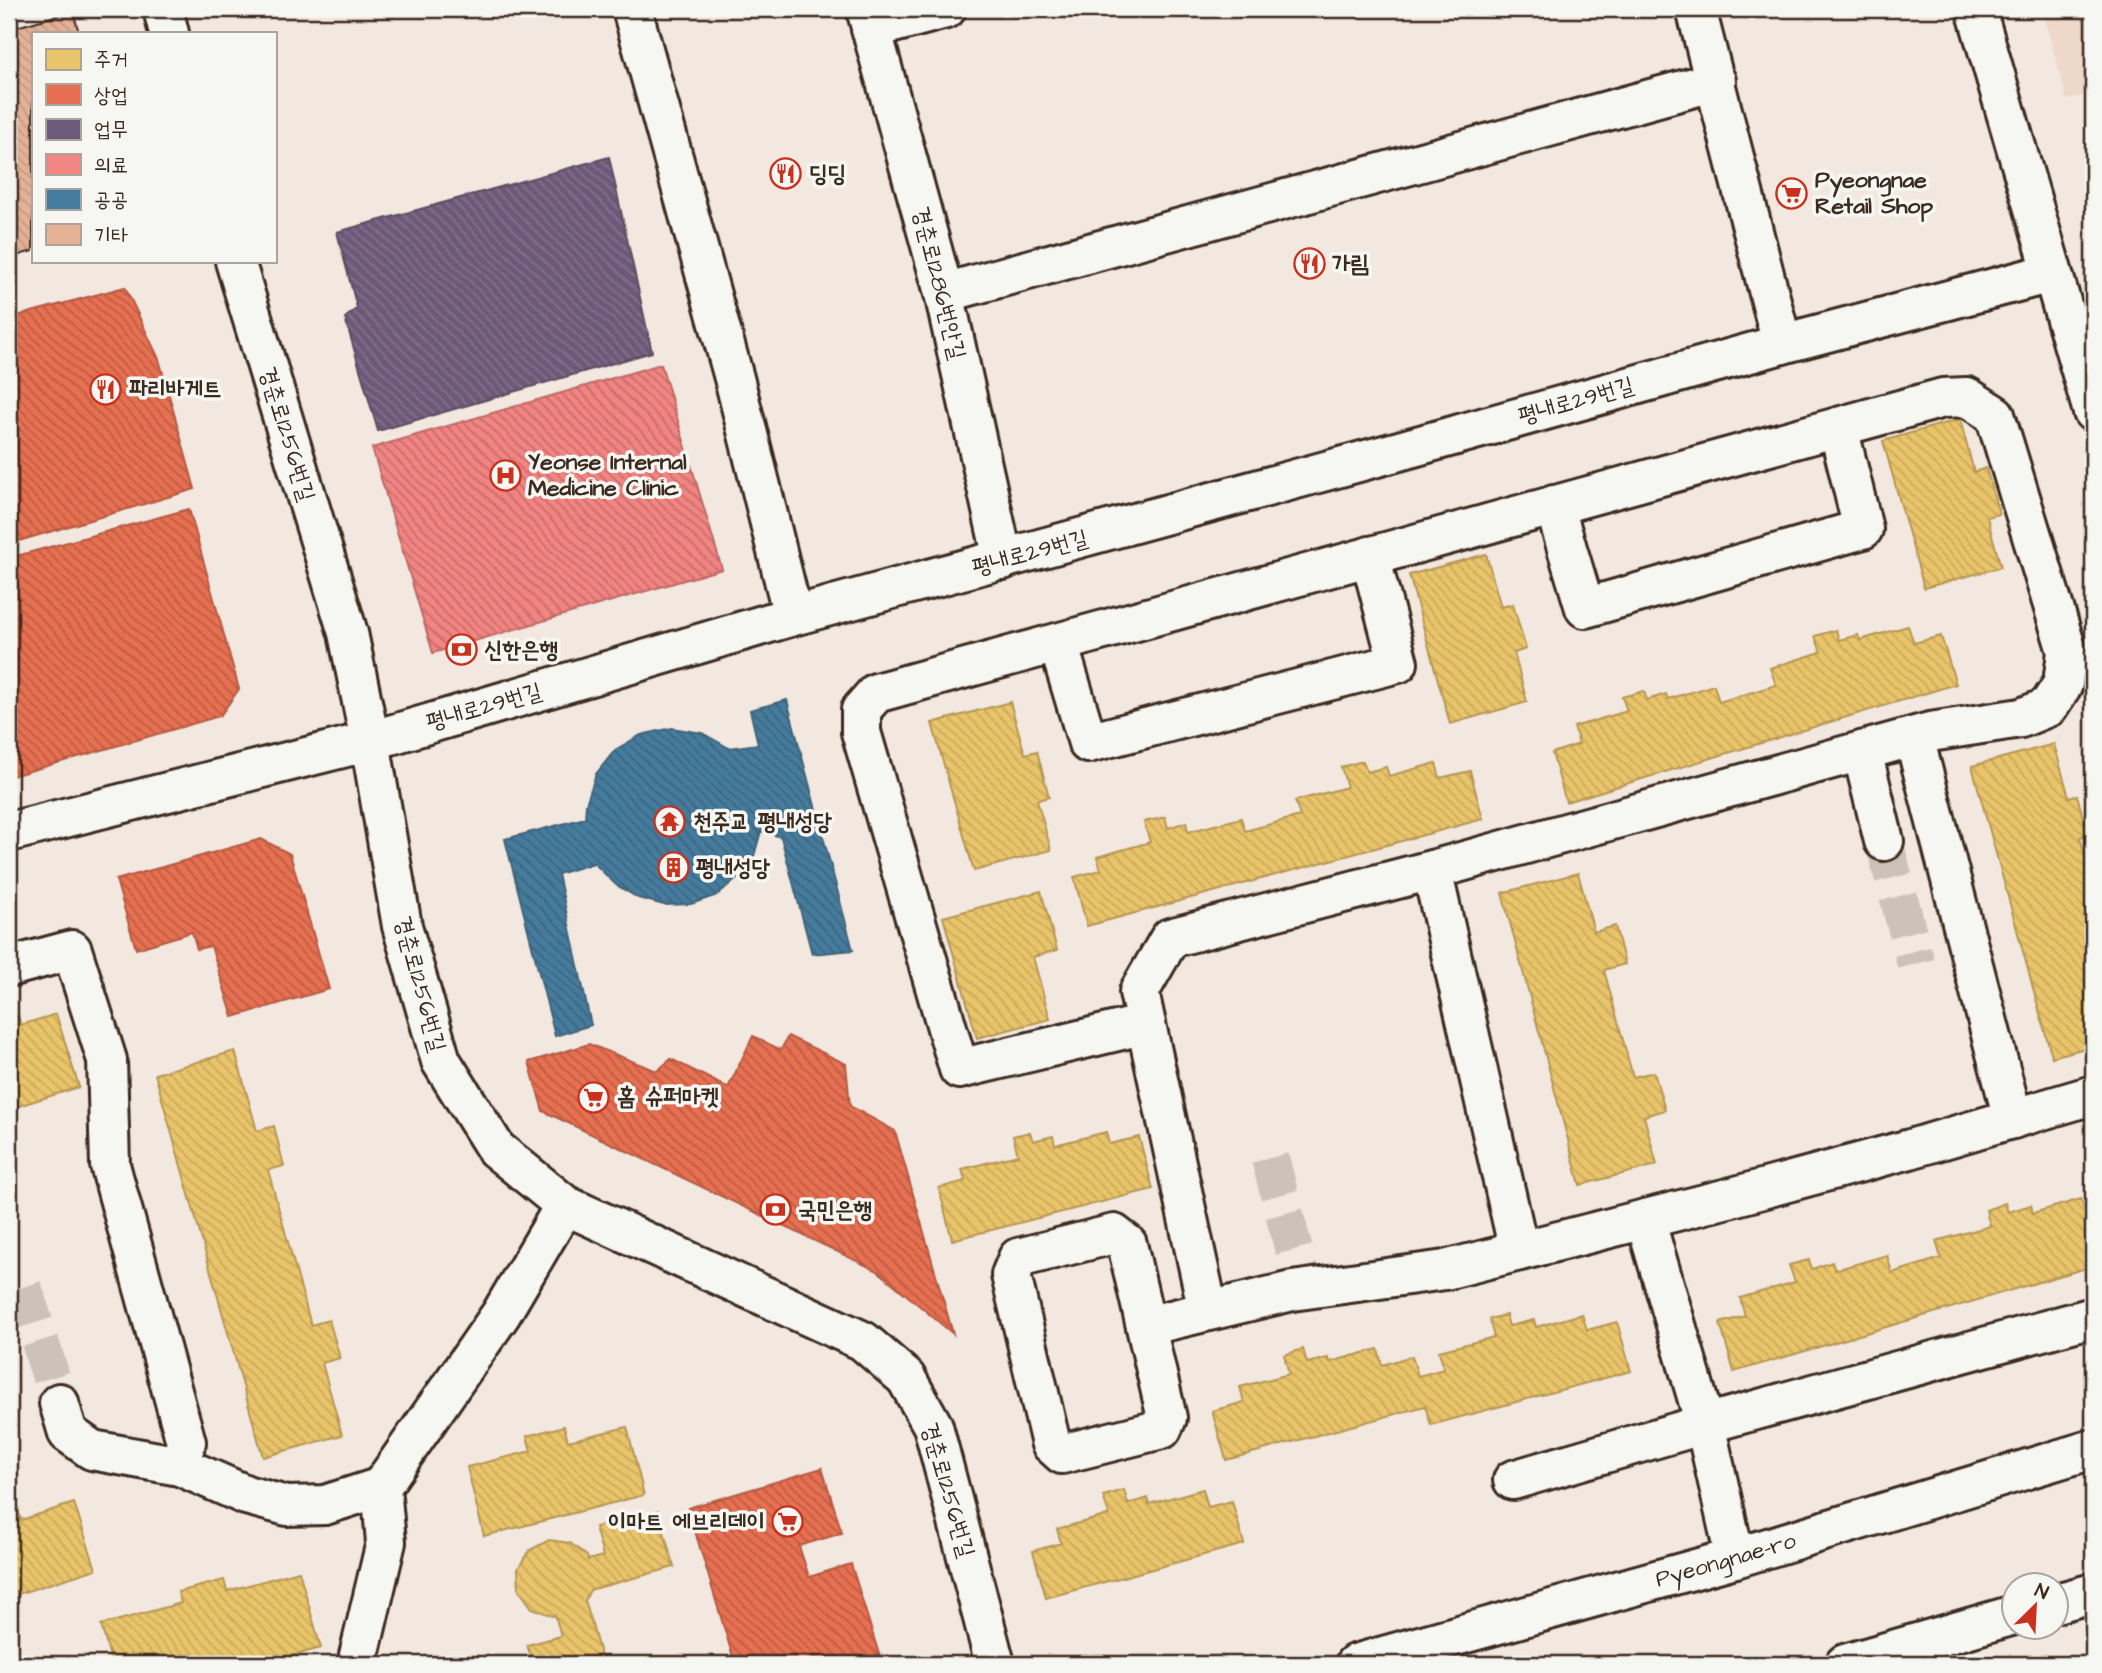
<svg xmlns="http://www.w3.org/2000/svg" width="2102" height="1673" viewBox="0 0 2102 1673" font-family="'Architects Daughter','Poor Story',sans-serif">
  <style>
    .built { fill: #eed8ca }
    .homes { fill: url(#homes-back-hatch); stroke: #b59653; stroke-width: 2 }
    .shops { fill: url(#shops-back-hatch); stroke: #b35a42; stroke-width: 2 }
    .offices { fill: url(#offices-back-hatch); stroke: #5e4b5e; stroke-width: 2 }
    .health { fill: url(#health-back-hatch); stroke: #bb6964; stroke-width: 2 }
    .public { fill: url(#public-back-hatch); stroke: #426377; stroke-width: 2 }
    .building { fill: url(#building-back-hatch); stroke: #3b2a1e; stroke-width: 2 }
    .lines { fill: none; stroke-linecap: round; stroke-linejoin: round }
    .minor-tunnel { stroke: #cdc2b9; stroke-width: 38; stroke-dasharray: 38 19; stroke-linecap: butt }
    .minor-casing { stroke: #3b2a1e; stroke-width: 44 }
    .minor { stroke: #f6f6f2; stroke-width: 38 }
    .labels { text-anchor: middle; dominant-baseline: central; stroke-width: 7; stroke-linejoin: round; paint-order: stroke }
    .poi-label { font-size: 23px; font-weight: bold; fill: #3b2a1e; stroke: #f6f6f2; text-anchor: start }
    .street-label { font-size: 23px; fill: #3b2a1e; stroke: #f6f6f2 }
  </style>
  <defs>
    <pattern id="homes-back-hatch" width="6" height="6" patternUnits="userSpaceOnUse" patternTransform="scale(1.75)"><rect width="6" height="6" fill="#e9c46a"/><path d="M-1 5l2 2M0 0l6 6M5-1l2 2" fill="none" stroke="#c9a95b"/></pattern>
    <pattern id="shops-back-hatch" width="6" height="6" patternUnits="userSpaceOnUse" patternTransform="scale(1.75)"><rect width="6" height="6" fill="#e76f51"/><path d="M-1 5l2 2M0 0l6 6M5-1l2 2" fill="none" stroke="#bc5b43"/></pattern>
    <pattern id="offices-back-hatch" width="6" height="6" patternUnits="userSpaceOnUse" patternTransform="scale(1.75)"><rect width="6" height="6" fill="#6d597a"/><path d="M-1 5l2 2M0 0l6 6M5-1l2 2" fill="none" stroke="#83728a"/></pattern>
    <pattern id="health-back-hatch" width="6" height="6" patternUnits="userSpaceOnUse" patternTransform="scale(1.75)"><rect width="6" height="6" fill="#f28482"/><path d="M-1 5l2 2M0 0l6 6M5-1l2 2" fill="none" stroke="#c56c6a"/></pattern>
    <pattern id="public-back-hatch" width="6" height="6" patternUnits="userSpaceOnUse" patternTransform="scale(1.75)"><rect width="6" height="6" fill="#457b9d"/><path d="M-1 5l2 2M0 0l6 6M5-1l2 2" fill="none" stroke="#3b657f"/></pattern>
    <pattern id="building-back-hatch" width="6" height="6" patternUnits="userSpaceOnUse" patternTransform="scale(1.75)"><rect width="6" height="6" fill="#e4b197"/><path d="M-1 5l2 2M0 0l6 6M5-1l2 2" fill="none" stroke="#c49882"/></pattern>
  </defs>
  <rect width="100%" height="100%" fill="#f2e8e0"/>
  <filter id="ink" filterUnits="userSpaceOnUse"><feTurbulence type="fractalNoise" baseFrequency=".0143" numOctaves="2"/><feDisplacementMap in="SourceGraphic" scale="14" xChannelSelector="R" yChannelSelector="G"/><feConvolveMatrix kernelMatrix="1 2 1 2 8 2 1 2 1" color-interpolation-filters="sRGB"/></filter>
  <g filter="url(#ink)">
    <path class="built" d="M2042,9h51v84l-26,7z"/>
    <path class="homes" d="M1960,419l14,53 12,-4 13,46 -12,3 14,50 -77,21 -41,-147z
      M1486,554l15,53 12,-3 13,45 -12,4 13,49 -77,22 -41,-149z
      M1908,626l6,17 27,-7 15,48 -390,118 -14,-49 27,-9 -5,-17 53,-16 -5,-14 22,-6 3,9 19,-6 2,5 46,-14 5,17 57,-17 -6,-17 51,-16 -6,-16 21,-6 3,10 19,-5 2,5z
      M1010,702l15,52 12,-3 12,46 -12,3 14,50 -77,21 -42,-148z
      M2054,744l15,53 8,-2 11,40 -8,2 13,49v160l-41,11 -80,-291z
      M1363,761l4,11 19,-5 3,9 47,-13 4,15 30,-7 13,48 -396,107 -13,-49 27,-7 -4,-13 53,-15 -6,-20 21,-5 3,11 18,-6 2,10 53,-14 4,13 55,-15 -5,-15 52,-14 -6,-20z
      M1578,873l16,59 21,-6 10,38 -21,6 29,107 21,-5 11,38 -21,6 13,49 -77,20 -78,-292z
      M1041,891l16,59 -24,7 17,62 -73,19 -34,-121z
      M56,1014l23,73 -70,22v-90l9,-3 3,9z
      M235,1051l22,80 17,-5 10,40 -16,4 43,155 18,-5 11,38 -18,5 20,72 -79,22 -108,-383z
      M1030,1132l3,9 20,-5 2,9 51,-13 3,12 30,-7 14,52 -201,51 -13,-52 26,-7 -3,-12 56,-14 -5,-19z
      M2081,1199l5,16 7,-2v53l-359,106 -14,-49 25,-7 -5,-18 55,-16 -6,-17 20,-5 3,9 20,-7 3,8 52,-15 5,18 49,-15 -5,-17 54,-15 -4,-16 19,-7 3,9 23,-7 2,8z
      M1582,1314l5,16 30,-8 14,49 -200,54 -6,-19 -199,54 -14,-49 32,-9 -4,-15 49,-13 -5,-19 19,-6 4,14 21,-5 2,4 48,-13 4,16 30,-9 6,20 26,-7 -5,-18 55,-14 -5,-18 17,-4 3,11 25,-6 2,7z
      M564,1426l4,15 59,-14 17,68 -160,41 -17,-69 64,-16 -4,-15z
      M1203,1489l5,18 24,-6 12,43 -198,54 -13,-47 28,-8 -4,-14 52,-14 -6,-19 21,-6 4,14 20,-6 1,6z
      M74,1503l22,66 -87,28v-84l9,-3 3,10z
      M658,1511l16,56 -84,23 -5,10 18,64h-70l-6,-19 34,-9 -6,-21 -3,1 -20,-8 -13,-18 -1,-22 12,-18 19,-10 21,3 17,13 1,4 15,-4 -8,-29z
      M299,1571l22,77 -59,16h-150l-11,-39 80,-22 -3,-11 46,-12 3,11z"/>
    <path class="shops" d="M125,287l34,72 36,130 -186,55v-226z
      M189,509l50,180 -19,27 -211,61v-219z
      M261,839l29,15 39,135 -96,28 -22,-71 -14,3 -5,-17 -56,17 -20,-69z
      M753,1036l28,14 7,-14 58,28 4,42 45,25 58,203 -75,-63 -335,-160 -14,-49 60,-18 68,27 14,-12 57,29z
      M822,1468l20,65 -43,13 10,31 42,-13 31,100h-147l-47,-156z"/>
    <path class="offices" d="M609,157l43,195 -274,79 -33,-113 12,-10 -20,-76z"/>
    <path class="health" d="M661,364l61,205 -289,84 -61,-205z"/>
    <path class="public" d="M787,700l66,250 -41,4 -31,-117 -20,-6 -7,25 -16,22 -21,17 -26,9 -27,1 -26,-7 -23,-14 -21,-21 -36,11 33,151 -36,11 -50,-197 80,-21 1,-14 10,-30 19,-24 26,-15 31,-7 30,5 27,15 29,-4 -8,-34z"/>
    <path class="building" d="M73,11l6,22h-46v218l-24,7v-229z"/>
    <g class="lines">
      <path class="minor-tunnel" d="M1884,841l32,123
        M1270,1158l30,116
        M23,1287l36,116"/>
      <defs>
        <g id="minor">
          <path d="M163,9l6,24"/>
          <path d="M632,9l102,369 59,238"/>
          <path d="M866,9l78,284 59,267"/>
          <path d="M1696,9l86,335"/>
          <path d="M1976,9l117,403"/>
          <path d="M871,29l75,-20"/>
          <path d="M235,261l113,372 22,108 32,185 39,135 55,88 69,56 298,136 43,37 27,48 62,238"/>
          <path d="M944,293l772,-212"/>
          <path d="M1554,505l31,103 278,-79 -25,-102"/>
          <path d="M1058,643l30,100 310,-80 -28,-107"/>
          <path d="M1914,737l99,382"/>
          <path d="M1862,751l22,90"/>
          <path d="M9,832l361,-91 423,-125 606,-165 383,-107 269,-71"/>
          <path d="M1432,870l87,381"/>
          <path d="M9,967l63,-17 35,110 3,105 76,277 -6,24"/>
          <path d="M1146,1024l-187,45 -98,-337v-22l15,-17 1067,-295 24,-1 28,18 72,236 -4,33 -15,23 -27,11 -91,14 -498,138 -262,68 -31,54 7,32 62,287"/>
          <path d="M1645,1219l60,205 30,134"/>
          <path d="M1114,1234l13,10 40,174 -5,11 -100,25 -11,-10 -40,-169 7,-17z"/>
          <path d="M1146,1326l146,-35 153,-21 291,-74 174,-47 183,-54"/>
          <path d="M59,1403l9,30 24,17 88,16 66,29 41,11 38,-1 56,-18"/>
          <path d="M1513,1480l192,-56 388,-107"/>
          <path d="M2056,1603l37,-10"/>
          <path d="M357,1664l29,-122 -5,-55 120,-173 64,-109"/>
          <path id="s1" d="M1355,1664l380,-106 358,-109"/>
          <path d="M1845,1664l169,-49"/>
        </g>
      </defs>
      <use href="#minor" class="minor-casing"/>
      <use href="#minor" class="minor"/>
    </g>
  </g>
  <defs>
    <symbol id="restaurant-ring" viewBox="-11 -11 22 22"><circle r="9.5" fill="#f6f6f2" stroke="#c8321e" stroke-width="1.5"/><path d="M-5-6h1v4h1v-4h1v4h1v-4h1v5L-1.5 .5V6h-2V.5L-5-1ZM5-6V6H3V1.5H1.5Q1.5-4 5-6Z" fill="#c8321e"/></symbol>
    <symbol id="supermarket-ring" viewBox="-11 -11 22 22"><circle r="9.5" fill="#f6f6f2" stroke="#c8321e" stroke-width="1.5"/><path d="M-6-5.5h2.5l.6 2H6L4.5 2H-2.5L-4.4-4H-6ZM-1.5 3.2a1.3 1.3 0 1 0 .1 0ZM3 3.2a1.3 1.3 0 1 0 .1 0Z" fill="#c8321e"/></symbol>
    <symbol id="hospital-ring" viewBox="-11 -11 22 22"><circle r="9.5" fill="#f6f6f2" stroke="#c8321e" stroke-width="1.5"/><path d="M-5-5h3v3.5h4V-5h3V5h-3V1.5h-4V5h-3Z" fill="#c8321e"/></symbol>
    <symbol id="bank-ring" viewBox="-11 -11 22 22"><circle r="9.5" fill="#f6f6f2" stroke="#c8321e" stroke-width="1.5"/><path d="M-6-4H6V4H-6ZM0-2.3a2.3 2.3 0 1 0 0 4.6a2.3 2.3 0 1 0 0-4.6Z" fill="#c8321e"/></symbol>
    <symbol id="temple-ring" viewBox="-11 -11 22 22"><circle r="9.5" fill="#f6f6f2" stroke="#c8321e" stroke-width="1.5"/><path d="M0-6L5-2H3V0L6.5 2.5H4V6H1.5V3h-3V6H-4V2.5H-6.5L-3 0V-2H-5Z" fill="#c8321e"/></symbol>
    <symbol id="building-ring" viewBox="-11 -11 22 22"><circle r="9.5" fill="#f6f6f2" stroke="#c8321e" stroke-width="1.5"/><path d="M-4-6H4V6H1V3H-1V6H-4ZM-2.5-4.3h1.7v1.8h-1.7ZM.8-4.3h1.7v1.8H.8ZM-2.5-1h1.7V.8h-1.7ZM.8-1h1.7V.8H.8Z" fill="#c8321e"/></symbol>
  </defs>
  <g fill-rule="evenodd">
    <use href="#restaurant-ring" x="768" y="156" width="35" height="35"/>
    <use href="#supermarket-ring" x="1774" y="176" width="35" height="35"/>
    <use href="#restaurant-ring" x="1292" y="246" width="35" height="35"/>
    <use href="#restaurant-ring" x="88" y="372" width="35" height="35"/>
    <use href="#hospital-ring" x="488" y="458" width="35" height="35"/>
    <use href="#bank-ring" x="444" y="632" width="35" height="35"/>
    <use href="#temple-ring" x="652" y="804" width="35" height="35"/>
    <use href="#building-ring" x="656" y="850" width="35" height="35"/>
    <use href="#supermarket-ring" x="576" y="1080" width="35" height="35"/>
    <use href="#bank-ring" x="758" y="1192" width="35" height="35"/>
    <use href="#supermarket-ring" x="770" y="1504" width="35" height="35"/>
  </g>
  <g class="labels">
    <g class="poi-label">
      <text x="809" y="174">딩딩</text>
      <text x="1815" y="180">Pyeongnae<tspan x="1815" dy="26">Retail Shop</tspan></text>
      <text x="1332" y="264">가림</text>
      <text x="129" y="389">파리바게트</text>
      <text x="528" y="462">Yeonse Internal<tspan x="528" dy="26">Medicine Clinic</tspan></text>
      <text x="484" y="650">신한은행</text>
      <text x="693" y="822">천주교 평내성당</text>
      <text x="696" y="868">평내성당</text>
      <text x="617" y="1097">홈 슈퍼마켓</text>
      <text x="798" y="1210">국민은행</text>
      <text x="765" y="1522" text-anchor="end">이마트 에브리데이</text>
    </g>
    <g class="street-label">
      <text transform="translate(939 283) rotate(76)">경춘로1286번안길</text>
      <text transform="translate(1576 401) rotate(-16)">평내로29번길</text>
      <text transform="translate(287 434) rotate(73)">경춘로1256번길</text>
      <text transform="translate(1030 553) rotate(-15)">평내로29번길</text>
      <text transform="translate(484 707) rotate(-16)">평내로29번길</text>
      <text transform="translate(420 984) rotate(75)">경춘로1256번길</text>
      <text transform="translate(948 1490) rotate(74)">경춘로1256번길</text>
      <text stroke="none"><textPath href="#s1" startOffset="385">Pyeongnae-ro</textPath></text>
    </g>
  </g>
  <rect width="2102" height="1673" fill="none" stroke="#f6f6f2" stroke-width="35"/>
  <rect x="18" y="18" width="2067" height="1638" fill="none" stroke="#3b2a1e" stroke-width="2.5" filter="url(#ink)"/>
  <rect x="32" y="32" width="245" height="231" fill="#f6f6f2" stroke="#aba49d" stroke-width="2"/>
  <rect x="46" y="49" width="35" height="21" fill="#e9c46a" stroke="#aba49d" stroke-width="2"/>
  <text x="94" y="66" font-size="21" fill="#3b2a1e">주거</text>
  <rect x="46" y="84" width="35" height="21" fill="#e76f51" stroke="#aba49d" stroke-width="2"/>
  <text x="94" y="102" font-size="21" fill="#3b2a1e">상업</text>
  <rect x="46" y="119" width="35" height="21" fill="#6d597a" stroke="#aba49d" stroke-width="2"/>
  <text x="94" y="136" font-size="21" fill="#3b2a1e">업무</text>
  <rect x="46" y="154" width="35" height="21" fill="#f28482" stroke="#aba49d" stroke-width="2"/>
  <text x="94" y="172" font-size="21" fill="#3b2a1e">의료</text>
  <rect x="46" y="189" width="35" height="21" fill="#457b9d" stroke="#aba49d" stroke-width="2"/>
  <text x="94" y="206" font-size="21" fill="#3b2a1e">공공</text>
  <rect x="46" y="224" width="35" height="21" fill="#e4b197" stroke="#aba49d" stroke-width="2"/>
  <text x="94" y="242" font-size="21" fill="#3b2a1e">기타</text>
  <g transform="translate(2035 1606) rotate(24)"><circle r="33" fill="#f6f6f2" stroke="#aba49d" stroke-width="2"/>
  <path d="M0-5L12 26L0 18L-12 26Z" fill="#c8321e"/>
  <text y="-10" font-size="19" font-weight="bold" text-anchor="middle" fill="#3b2a1e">N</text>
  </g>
</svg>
